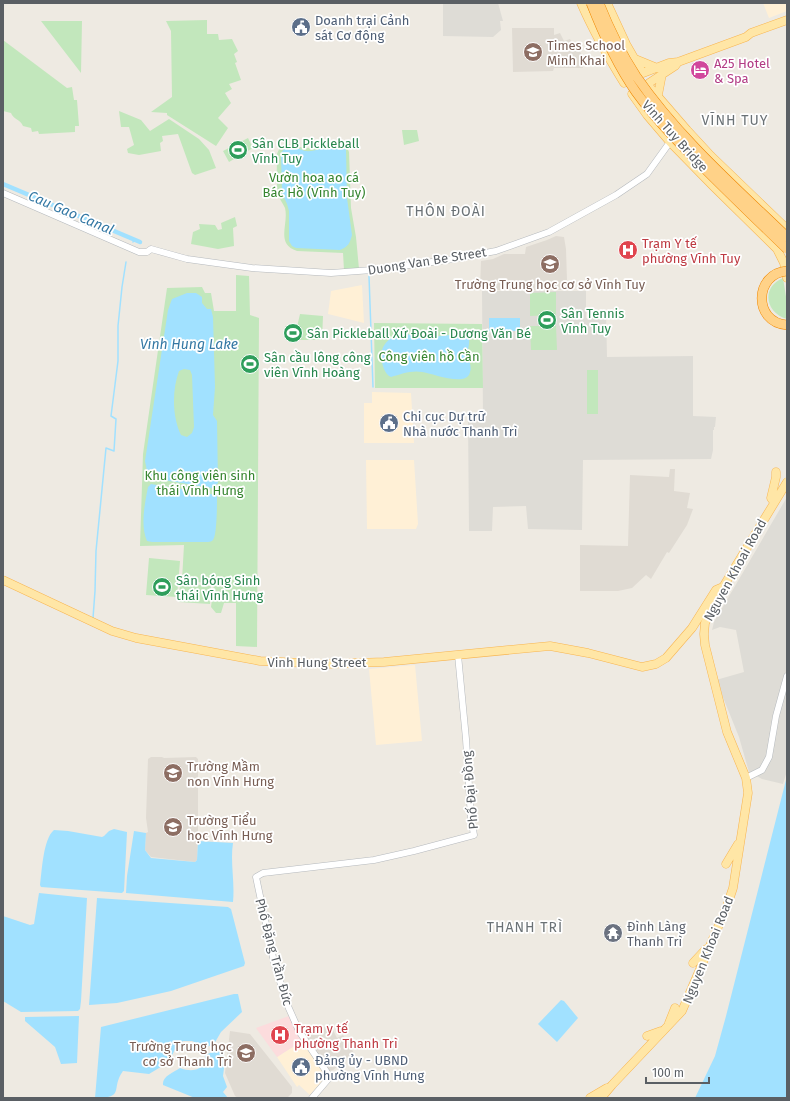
<svg xmlns="http://www.w3.org/2000/svg" width="790" height="1101" viewBox="0 0 790 1101" font-family="'Fira Sans',sans-serif">
  <style>
    .commercial { fill: #fff0d6 }
    .industrial { fill: #dedcd6 }
    .education { fill: #e0dbd3 }
    .medical { fill: #fcdcdd }
    .green { fill: #c2e7bc }
    .water { fill: #a1e1ff; fill-rule: evenodd }
    .lines { fill: none; stroke-linecap: round; stroke-linejoin: round }
    .stream { stroke: #a1e1ff; stroke-width: 1.5 }
    .canal { stroke: #a1e1ff; stroke-width: 4.5 }
    .minor-casing { stroke: #b5b9bd; stroke-width: 7 }
    .major-casing { stroke: #f8b550; stroke-width: 9 }
    .minor { stroke: #fff; stroke-width: 6 }
    .major { stroke: #ffe6a6; stroke-width: 8 }
    .highway-bridge-casing { stroke: #f08700; stroke-width: 10; stroke-linecap: butt }
    .highway-bridge { stroke: #ffd288; stroke-width: 9 }
    .labels { text-anchor: middle; dominant-baseline: central; stroke-width: 3.5; stroke-linejoin: round; paint-order: stroke }
    .service-label { font-size: 13px; fill: #4e5e75; stroke: #fff; text-anchor: start }
    .education-label { font-size: 13px; fill: #785e54; stroke: #fff; text-anchor: start }
    .hotel-label { font-size: 13px; fill: #b23c85; stroke: #fff; text-anchor: start }
    .street-label { font-size: 13px; fill: #5a5f64; stroke: #fff }
    .leisure-label { font-size: 13px; fill: #27864d; stroke: #fff; text-anchor: start }
    .park-label { font-size: 13px; fill: #368530; stroke: #fff }
    .health-label { font-size: 13px; fill: #be3a42; stroke: #fff; text-anchor: start }
    .worship-label { font-size: 13px; fill: #5b616d; stroke: #fff; text-anchor: start }
    .neighbourhood-label { font-size: 14px; letter-spacing: 1px; fill: #6b7276; stroke: #fff }
    .water-label { font-size: 14px; font-style: italic; fill: #3478a4; stroke: #fff }
  </style>
  <rect width="100%" height="100%" fill="#eeeae2"/>
  <path class="commercial" d="M763,3h24v8l-18,7z
    M362,285l2,38 -36,-9 3,-23z
    M372,392l39,1 3,50h-50v-40h8z
    M366,460h48l4,64 -2,5h-49z
    M415,665l7,76 -46,4 -7,-76z
    M302,1041l24,36 -16,18 -11,-10 -2,2 -20,-30z"/>
  <path class="industrial" d="M443,3h55l5,18h-3l1,9 -8,7 -50,-1z
    M482,291h104v27h13v-8h7l1,47 86,-1v60l23,1 -1,10h-1v3h-1v20l-2,9 -128,1 -1,70 -54,-1 -2,-23 -33,1 -1,24h-23l-1,-113h15z
    M787,497v274l-4,13 -21,-5 -13,-7 -10,-35 -23,-57 28,-8 -8,-42 -16,-3 -8,3 2,-8z"/>
  <path class="education" d="M512,28h42v7l6,-2 4,8 6,-2 3,6 2,-2 7,12 1,13h-29l-1,3 -40,1z
    M556,236l8,1 2,12 1,31h-4l-1,10h-82l1,-29 12,-2 11,-5h21l1,-7 21,-7z
    M670,469h5l-1,22 16,2 -3,15 6,1 -6,16 -18,28 -2,-1 -16,27 -5,-4 -14,13 -14,3h-38v-46l48,1 2,-71 39,2z
    M151,757h11l2,1 32,-1 2,2v82l-1,19 -2,2 -44,-5 -6,-7 1,-17 2,-1 -2,-14 2,-59z
    M330,1024l7,14 6,-3 11,18 -21,17 -4,1 -23,-34z
    M230,1031l20,3 42,53v6l-5,5h-49l-3,-2 -10,-23z"/>
  <path class="medical" d="M289,1016l13,25 -25,16 -21,-29z"/>
  <path class="green" d="M207,20v14h11l1,6 13,-1 6,12 -4,3 3,8 -2,1 6,17 -12,4 3,5 -7,4 6,10 -13,15 10,10 -12,18 -49,-31v-2l-16,-1 21,-15 -1,-66 -5,-10z
    M41,21h41l-1,52z
    M3,40l64,48 5,-1 2,13h3l2,26h-4v6l-36,2 -1,-3 -6,1 -1,-4 -8,-2c-2,-6 -10,-7 -12,-13l-8,-2z
    M119,111l22,9 9,11 19,-12 30,20 10,11 7,18 -21,7 -3,-2 -14,-39 -16,2 1,5 -3,2 1,8 -22,4 -11,-2 -1,-4 7,-4 -5,-18h-8z
    M402,130h15l2,11 -15,4z
    M248,138l5,10 -24,14 -6,-11z
    M334,140c9,2 12,4 15,12l2,56 5,29 3,32 -15,1 -1,-17 -46,-2c-22,-7 -8,-27 -12,-43 -2,-5 -6,-9 -7,-14 -2,-13 -1,-27 -1,-40 6,-17 17,-7 29,-6 9,0 20,-5 28,-8z
    M235,217l2,9 -4,2 1,18 -16,3 -27,-5 2,-12 7,-3 -1,-5 16,1 3,5 4,-1 -1,-6z
    M236,275l13,1 1,39 9,3 -2,329 -21,-1v-43h-12l-3,10h-5l-5,-6 3,-23 -32,-4 2,-35 -44,1 3,-92 24,-166 35,-1 3,6h6l3,18h22z
    M783,278l4,25v16c-22,-6 -26,-32 -4,-41z
    M556,292v23l-26,1v-23z
    M300,314l23,2 -1,24h-36v-13h11z
    M374,323l108,1 1,64h-108z
    M530,326h26l1,24h-26z
    M587,370h11v44h-11z
    M149,558l31,3 -3,36 -31,-2z
    M180,583l31,3 -1,18 -31,-2z"/>
  <path class="water" d="M332,144l9,1 5,5 1,48 5,37c-2,8 -4,12 -12,15l-44,-2 -4,-2 -3,-5v-30l-2,-7 -5,-11 -1,-40 5,-6c7,-1 12,2 19,4 9,1 19,-3 27,-7z
    M187,293h9l6,4v6l5,6h4l2,8 2,70 -2,28 4,6 1,62 -6,5 -60,-10 -5,-7 -2,-10 23,-151 4,-11zM184,369l6,1 2,5 2,52 -2,6 -5,4 -6,-2c-9,-19 -9,-45 -2,-64z
    M489,318h31v13h-31z
    M464,334l5,4c1,6 -2,12 -1,19 1,4 4,10 2,15 -3,16 -38,1 -48,0 -10,-2 -21,2 -31,5 -8,-3 -11,-19 -9,-27 2,-7 8,-12 15,-15 9,-3 20,2 30,2 12,0 25,-3 37,-3z
    M151,484l65,11 1,2c0,7 0,39 -4,43 -1,1 -3,2 -5,2h-56l-5,-1c-7,-16 -2,-38 1,-54z
    M787,776v322h-92l20,-42 11,-40z
    M114,829l13,3 -3,59 -2,2 -81,-6 -1,-2c2,-14 3,-46 14,-55l14,1 34,6 2,-1 5,-5z
    M134,831l12,2 -1,17 6,8 44,4 2,-2 1,-19 35,2c-3,19 2,39 0,59l-107,-9 1,-17z
    M39,893l48,5 -6,103 -1,8 -2,2 -57,1 -18,-11v-85l27,9 4,-1z
    M97,898l131,9 3,2 14,54 -1,3 -73,25 -54,12 -28,2z
    M234,994h4l4,18 -21,20 -7,12 -10,4 -3,-3 -9,-4h-9l-7,6 -7,15 -20,12 -26,-3c-13,18 3,27 -28,27l6,-71z
    M561,1000l3,1 14,17 -21,24 -19,-18z
    M79,1016l-2,47 -16,1 -6,-17 -30,-26v-4z
    M220,1049l2,1 3,11 -2,15 4,11 -4,5 5,6h-33l-32,-13c-1,-9 10,-12 17,-17 11,4 19,3 26,-6l-1,-7z"/>
  <g class="lines">
    <path class="stream" d="M133,242l1,-2
      M369,276l4,111
      M93,618l2,-27 1,-40 10,-103 8,3 2,-32 -5,-3 7,-55v-35l4,-39 4,-25"/>
    <path class="canal" d="M3,184l137,58"/>
    <defs>
      <path id="minor" d="M3,193l136,59h8l4,-3 36,10 65,9 79,5 41,-3 75,-10 49,-9 53,-19 67,-37 31,-21 23,-32
        M746,778l16,-8 7,-13 7,-41 11,-40
        M312,1098l18,-21 -31,-46 -12,-27 -13,-42 -18,-85 7,-4 111,-13 40,-9 60,-16 -3,-17 -5,-79 -8,-84"/>
      <path id="major" d="M581,3c12,28 27,54 43,80
        M607,3l19,41 16,28
        M635,59l22,9
        M643,73l26,-10 9,-1 68,-25 5,-4 36,-13
        M649,83l26,-17 3,-4
        M648,85l39,45 24,26 76,73
        M632,94l15,21 23,27 43,44 64,63 7,14 3,15
        M658,95l4,-21
        M774,502l-3,-4 5,-21v-5
        M3,580l109,51 24,7 124,23 66,3 58,-2 166,-16 38,7 54,14 14,-3 10,-6 26,-30 24,-38 7,-3
        M726,864l12,-20
        M693,963l13,-14
        M669,1023l6,-15
        M647,1036l14,-5
        M590,1098l17,-10
        M601,1098l11,-13 70,-74 45,-105 6,-18 15,-95 -2,-15 -19,-46 -22,-87 -1,-11 1,-11 18,-36 64,-105"/>
    </defs>
    <use href="#minor" class="minor-casing"/>
    <use href="#major" class="major-casing"/>
    <use href="#minor" class="minor"/>
    <use href="#major" class="major"/>
    <defs>
      <path id="highway-bridge" d="M591,3c12,31 26,62 45,89 21,29 46,54 71,79 26,26 53,52 80,78
        M599,3c10,25 22,50 37,73 42,61 98,110 151,161
        M787,271c-32,2 -35,51 0,54"/>
    </defs>
    <use href="#highway-bridge" class="highway-bridge-casing"/>
    <use href="#highway-bridge" class="highway-bridge"/>
  </g>
  <defs>
    <symbol id="civic-disc" viewBox="-11 -11 22 22"><circle r="9.5" fill="#5c6f8a" stroke="#fff"/><path d="M-.6-6.5H3V-4.5H.6V-3L4-1V1h2V6H-6V1h2V-1L-.6-3ZM-1.2 2.5V6h2.4V2.5Z" fill="#fff"/></symbol>
    <symbol id="school-disc" viewBox="-11 -11 22 22"><circle r="9.5" fill="#8d6e63" stroke="#fff"/><path d="M0-5L7-2L0 1L-7-2ZM-4 1L0 2.5L4 1V4Q0 6-4 4Z" fill="#fff"/></symbol>
    <symbol id="hotel-disc" viewBox="-11 -11 22 22"><circle r="9.5" fill="#d1479c" stroke="#fff"/><path d="M-6-4.5h1.5V1H6V5H4.5V3h-9V5H-6ZM-4 0a1.8 1.8 0 1 1 3.6 0ZM.5 0V-2.5h3Q6-2.5 6 0Z" fill="#fff"/></symbol>
    <symbol id="stadium-disc" viewBox="-11 -11 22 22"><circle r="9.5" fill="#2e9e5b" stroke="#fff"/><path d="M0-5a6.5 5 0 1 0 0 10a6.5 5 0 1 0 0-10ZM-3.5-1.8h7v3.6h-7Z" fill="#fff"/></symbol>
    <symbol id="hospital-disc" viewBox="-11 -11 22 22"><circle r="9.5" fill="#e0444e" stroke="#fff"/><path d="M-5-5h3v3.5h4V-5h3V5h-3V1.5h-4V5h-3Z" fill="#fff"/></symbol>
    <symbol id="temple-disc" viewBox="-11 -11 22 22"><circle r="9.5" fill="#6b7280" stroke="#fff"/><path d="M0-6L5-2H3V0L6.5 2.5H4V6H1.5V3h-3V6H-4V2.5H-6.5L-3 0V-2H-5Z" fill="#fff"/></symbol>
  </defs>
  <g fill-rule="evenodd">
    <use href="#civic-disc" x="290" y="16" width="22" height="22"/>
    <use href="#school-disc" x="522" y="41" width="22" height="22"/>
    <use href="#hotel-disc" x="689" y="59" width="22" height="22"/>
    <use href="#stadium-disc" x="227" y="139" width="22" height="22"/>
    <use href="#hospital-disc" x="617" y="239" width="22" height="22"/>
    <use href="#school-disc" x="539" y="253" width="22" height="22"/>
    <use href="#stadium-disc" x="536" y="309" width="22" height="22"/>
    <use href="#stadium-disc" x="282" y="322" width="22" height="22"/>
    <use href="#stadium-disc" x="239" y="353" width="22" height="22"/>
    <use href="#civic-disc" x="378" y="412" width="22" height="22"/>
    <use href="#stadium-disc" x="151" y="576" width="22" height="22"/>
    <use href="#school-disc" x="162" y="762" width="22" height="22"/>
    <use href="#school-disc" x="162" y="816" width="22" height="22"/>
    <use href="#temple-disc" x="602" y="922" width="22" height="22"/>
    <use href="#hospital-disc" x="269" y="1024" width="22" height="22"/>
    <use href="#school-disc" x="235" y="1042" width="22" height="22"/>
    <use href="#civic-disc" x="290" y="1056" width="22" height="22"/>
  </g>
  <g class="labels">
    <g class="service-label">
      <text x="315" y="20">Doanh trại Cảnh<tspan x="315" dy="15">sát Cơ động</tspan></text>
      <text x="403" y="416">Chi cục Dự trữ<tspan x="403" dy="15">Nhà nước Thanh Trì</tspan></text>
      <text x="315" y="1060">Đảng ủy - UBND<tspan x="315" dy="15">phường Vĩnh Hưng</tspan></text>
    </g>
    <g class="education-label">
      <text x="547" y="45">Times School<tspan x="547" dy="15">Minh Khai</tspan></text>
      <text x="550" y="284" text-anchor="middle">Trường Trung học cơ sở Vĩnh Tuy</text>
      <text x="187" y="766">Trường Mầm<tspan x="187" dy="15">non Vĩnh Hưng</tspan></text>
      <text x="187" y="820">Trường Tiểu<tspan x="187" dy="15">học Vĩnh Hưng</tspan></text>
      <text x="232" y="1046" text-anchor="end">Trường Trung học<tspan x="232" dy="15">cơ sở Thanh Trì</tspan></text>
    </g>
    <g class="hotel-label">
      <text x="714" y="63">A25 Hotel<tspan x="714" dy="15">&amp; Spa</tspan></text>
    </g>
    <g class="street-label">
      <text transform="translate(675 136) rotate(48)">Vinh Tuy Bridge</text>
      <text transform="translate(427 261) rotate(-9)">Duong Van Be Street</text>
      <text transform="translate(735 570) rotate(-61)">Nguyen Khoai Road</text>
      <text x="317" y="662">Vinh Hung Street</text>
      <text transform="translate(470 790) rotate(-95)">Phố Đại Đồng</text>
      <text transform="translate(708 950) rotate(-68)">Nguyen Khoai Road</text>
      <text transform="translate(274 952) rotate(75)">Phố Đặng Trần Đức</text>
    </g>
    <g class="leisure-label">
      <text x="252" y="143">Sân CLB Pickleball<tspan x="252" dy="15">Vĩnh Tuy</tspan></text>
      <text x="561" y="313">Sân Tennis<tspan x="561" dy="15">Vĩnh Tuy</tspan></text>
      <text x="307" y="333">Sân Pickleball Xứ Đoài - Dương Văn Bé</text>
      <text x="264" y="357">Sân cầu lông công<tspan x="264" dy="15">viên Vĩnh Hoàng</tspan></text>
      <text x="176" y="580">Sân bóng Sinh<tspan x="176" dy="15">thái Vĩnh Hưng</tspan></text>
    </g>
    <g class="park-label">
      <text x="314" y="177">Vườn hoa ao cá<tspan x="314" dy="15">Bác Hồ (Vĩnh Tuy)</tspan></text>
      <text x="429" y="356">Công viên hồ Cần</text>
      <text x="200" y="475">Khu công viên sinh<tspan x="200" dy="15">thái Vĩnh Hưng</tspan></text>
    </g>
    <g class="health-label">
      <text x="642" y="243">Trạm Y tế<tspan x="642" dy="15">phường Vĩnh Tuy</tspan></text>
      <text x="294" y="1028">Trạm y tế<tspan x="294" dy="15">phường Thanh Trì</tspan></text>
    </g>
    <g class="worship-label">
      <text x="627" y="926">Đình Làng<tspan x="627" dy="15">Thanh Trì</tspan></text>
    </g>
    <g class="neighbourhood-label">
      <text x="735" y="120">VĨNH TUY</text>
      <text x="446" y="211">THÔN ĐOÀI</text>
      <text x="525" y="927">THANH TRÌ</text>
    </g>
    <g class="water-label">
      <text transform="translate(71 213) rotate(23)">Cau Gao Canal</text>
      <text x="189" y="344">Vinh Hung Lake</text>
    </g>
  </g>
  <rect width="790" height="1101" fill="none" stroke="#5a5f64" stroke-width="8"/>
  <path d="M646 1077v6h63v-6" fill="none" stroke="#5a5f64" stroke-width="2"/>
  <text x="652" y="1077" font-size="12" fill="#5a5f64" stroke="#ffffff" stroke-width="3" paint-order="stroke">100 m</text>
</svg>
